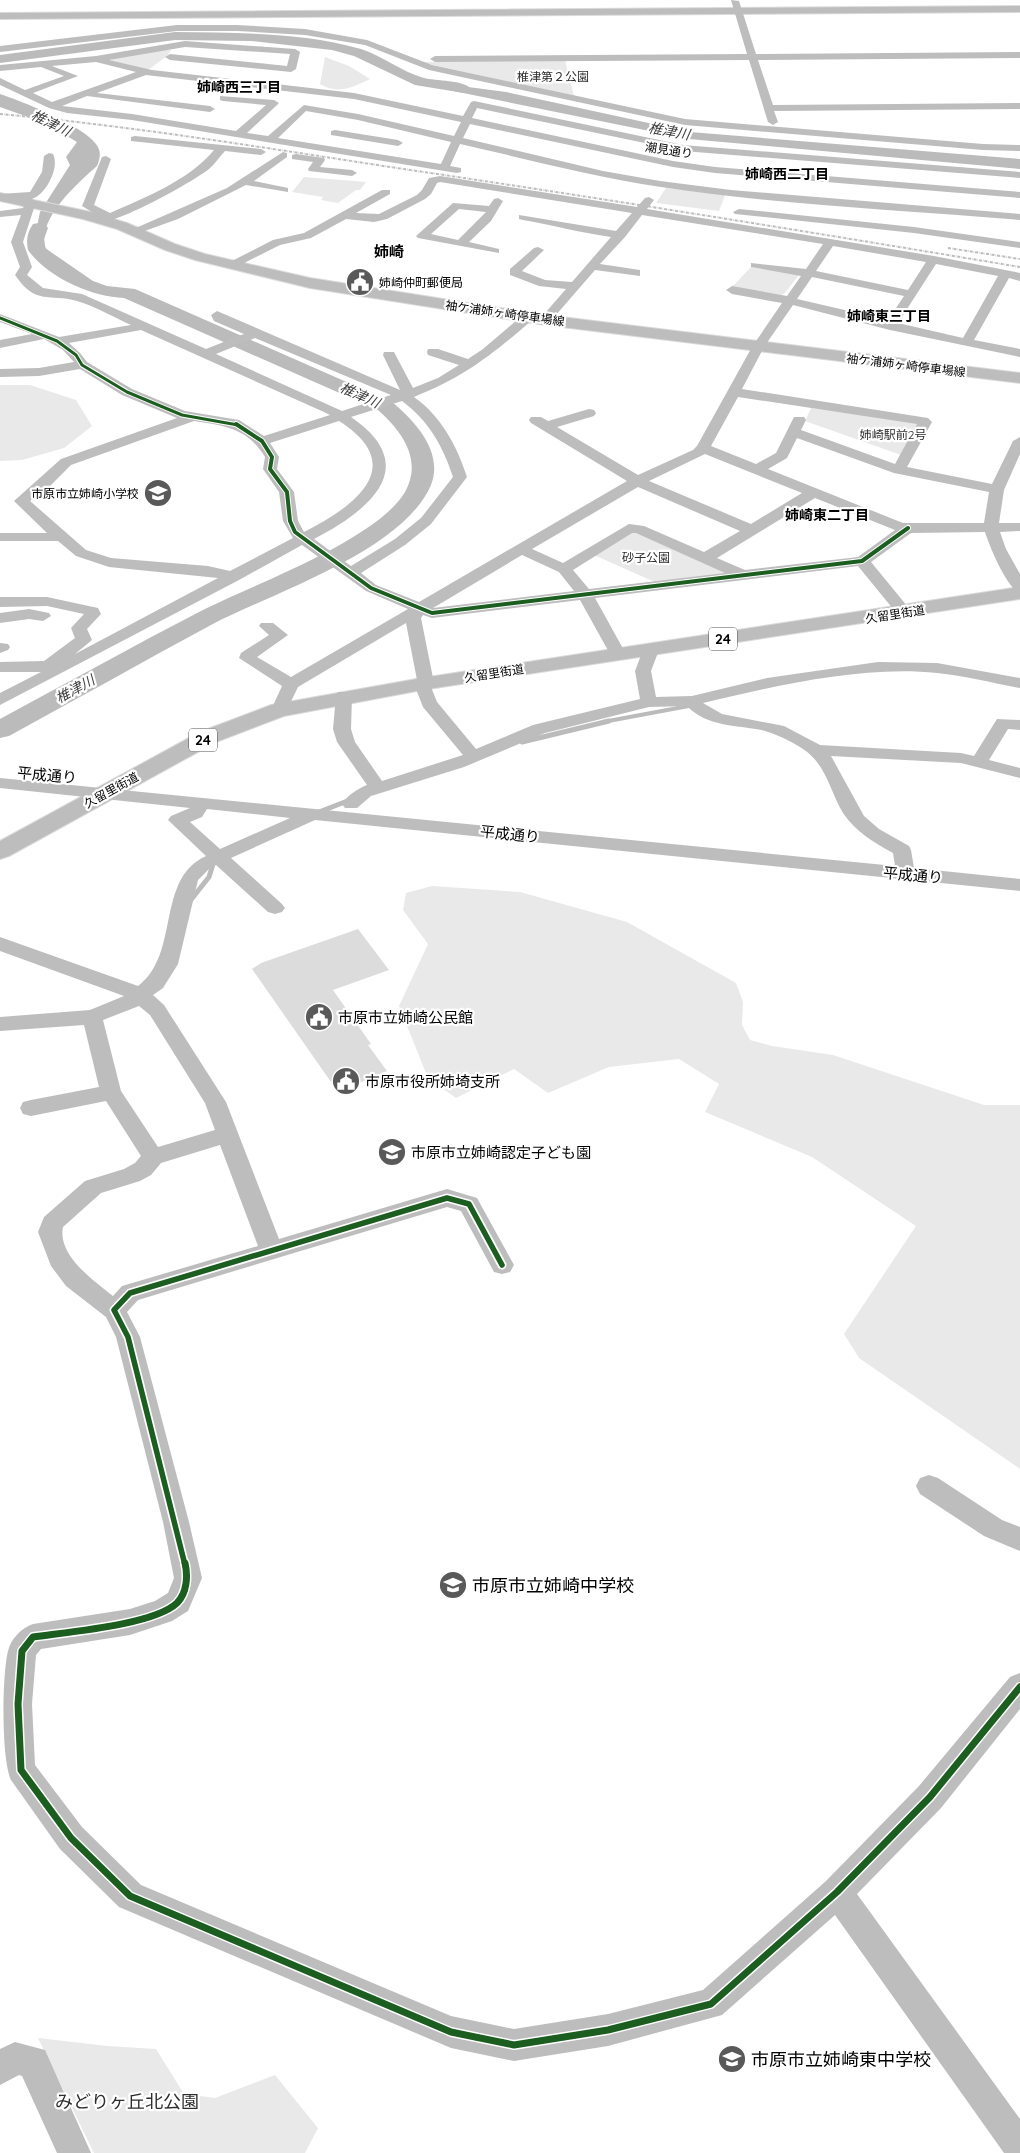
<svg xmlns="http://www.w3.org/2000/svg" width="1020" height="2153" viewBox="0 0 1020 2153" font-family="Quicksand,'Noto Sans JP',sans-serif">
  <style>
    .green { fill: #e9e9e9 }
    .water { fill: #bbb }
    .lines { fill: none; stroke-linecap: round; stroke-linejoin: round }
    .stream-far1 { stroke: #bbb; stroke-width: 4 }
    .stream { stroke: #bbb; stroke-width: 5 }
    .river { fill: #bbb; fill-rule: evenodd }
    .building { fill: #dcdcdc }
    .major-casing { stroke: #dbdbdb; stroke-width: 2 }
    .highway-casing { stroke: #dbdbdb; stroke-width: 2 }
    .minor { fill: #bdbdbd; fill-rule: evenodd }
    .major { fill: #bdbdbd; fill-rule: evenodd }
    .highway { fill: #bdbdbd; fill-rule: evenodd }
    .rail { stroke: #bdbdbd; stroke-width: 2; stroke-dasharray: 3 1 0.5 1; stroke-linecap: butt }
    .cycleway-far3-casing { stroke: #fff; stroke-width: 5 }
    .cycleway-far2-casing { stroke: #fff; stroke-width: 6 }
    .cycleway-far1-casing { stroke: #fff; stroke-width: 9 }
    .cycleway-casing { stroke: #fff; stroke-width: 10 }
    .cycleway-far3 { stroke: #1b5e20; stroke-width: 3 }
    .cycleway-far2 { stroke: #1b5e20; stroke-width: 4 }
    .cycleway-far1 { stroke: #1b5e20; stroke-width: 5.5 }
    .cycleway { stroke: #1b5e20; stroke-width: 7 }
    .labels { text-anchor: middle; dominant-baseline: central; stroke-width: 4.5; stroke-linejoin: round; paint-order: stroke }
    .far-park-label { font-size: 12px; fill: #2e2e2e; stroke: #fff }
    .far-street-label { font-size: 12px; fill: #000; stroke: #fff }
    .far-poi-label { font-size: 12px; fill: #000; stroke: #fff; text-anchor: start }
    .far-neighbourhood-label { font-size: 14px; font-weight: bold; fill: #000; stroke: #fff }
    .far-water-label { font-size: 14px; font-style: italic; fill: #3f3f3f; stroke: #fff }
    .shield { fill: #fff; stroke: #4c4c4c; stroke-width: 1 }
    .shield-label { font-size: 14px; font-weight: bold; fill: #000 }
    .far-quarter-label { font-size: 15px; font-weight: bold; fill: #000; stroke: #fff }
    .street-label { font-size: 15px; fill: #000; stroke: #fff }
    .poi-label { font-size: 15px; fill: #000; stroke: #fff; text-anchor: start }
    .near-poi-label { font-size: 18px; fill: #000; stroke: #fff; text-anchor: start }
    .near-park-label { font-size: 18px; fill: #2e2e2e; stroke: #fff }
  </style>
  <rect width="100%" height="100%" fill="#fff"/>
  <path class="green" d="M167,49l4,1 -4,6 -19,14 -39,-10z
    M325,57l24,9 21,13c-17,8 -32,16 -50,5z
    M565,60l9,36 -150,-33 1,-1z
    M304,177l62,5 -6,8h-4l-18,13 -17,-3 2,-3 -31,-5z
    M666,188l59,7 -6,16 -63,-8z
    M751,267l48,8 -15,19 -4,1 -49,-7z
    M0,385h30l46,15 16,26 -28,22 -42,12 -22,1z
    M811,408l107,15 -17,32 -96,-34z
    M632,532h6l91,40 -1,3 -71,8 -63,-28z
    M432,886l88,6 107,30 109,61 7,19 -1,23 8,15 22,6 61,9 151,50h36v364l-161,-111 -15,-24 72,-108 -104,-69 -107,-45 14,-28 -40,-25 -70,8 -61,26 -34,-24 -58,29 -28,-20 -29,-72 29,-62 -25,-34 3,-17z
    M38,2038l69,8 49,3 28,45 31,4 60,-23 43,53 -13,25h-211z"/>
  <path class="water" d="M74,49l6,2 -80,9v-3l5,-1z
    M409,82l29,1 68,9 184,40 330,27v10l-331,-30z
    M0,94c21,7 88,33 98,53 3,6 2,12 -1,19 -19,17 -62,54 -51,83 2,5 10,10 14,14l-13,3 -15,-15 8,-39 30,-47 -4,-8 11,-15 -32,-19 -45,-16z"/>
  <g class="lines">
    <path class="stream-far1" d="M603,722l91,-17"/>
    <path class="stream" d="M522,742l87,-21
      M319,812l31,-12
      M190,901l19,-24 5,-16"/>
    <path class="river" d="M175,32c62,1 127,0 186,17 22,7 41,23 63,29 11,3 41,2 47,11l-7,4 -49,-8 -61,-29 -22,-6 -81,-9 -76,-1 -175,23v-8z
      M39,223l6,1 3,4 -4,11 1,9 48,33 14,5 28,3 257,113c23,19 52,50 39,83 -28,66 -159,108 -220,140 -67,36 -134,74 -202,111l-9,2v-19c67,-36 133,-73 201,-108 51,-26 176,-71 204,-119 18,-32 -3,-61 -27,-82l-254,-112c-32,-1 -77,-21 -96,-48 -2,-10 -1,-17 5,-26z"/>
  </g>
  <path class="building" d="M358,929l31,41 -56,20 38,54 -3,1 19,26 -49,21 -86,-123 9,-6z"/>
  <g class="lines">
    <defs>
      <path id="major" d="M0,193l91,19 36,11 48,21 30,10 105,24 235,37 475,58v10l-475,-58 -235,-37 -115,-28 -30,-10 -48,-21 -34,-10 -83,-18z
        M1020,587v12l-598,91 -138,26 -68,26 -207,114 -9,3v-18l200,-109 71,-27 151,-27z"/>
      <path id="highway" d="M1020,6v6l-1020,7v-6z"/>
    </defs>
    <use href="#major" class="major-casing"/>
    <use href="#highway" class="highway-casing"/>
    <path class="minor" d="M731,0l8,1 17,53 264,-2v6l-262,2 15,45 247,-2v6l-246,2 4,11 -5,3 -5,-3 -19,-62 -314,2 -5,-3 5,-3 312,-2z
      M177,25h60l68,4 62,11 65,25 253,54 298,25 37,1v6l-37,-1 -298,-25 -256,-55 -64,-25 -60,-10 -68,-4h-60l-177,21v-6z
      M185,41l110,8 5,3 -4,17 -5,3 -121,-12 -5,-3 5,-3 117,12 3,-12 -105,-7 -76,13 43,10 202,23 109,23 8,-14 3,-1 209,44 337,27v6l-337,-27 -206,-43 -5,10 201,43 42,6 305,25v6l-305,-25 -42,-6 -203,-43 -7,14 140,33 57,10 71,9 289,24v6c-120,-10 -240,-15 -359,-33 -68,-10 -134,-28 -201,-43l-10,22 11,2v4l-4,1 -325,-53 -65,-7 -18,-5 -49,-23v-7l25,12 39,-14 -23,-9 -41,4v-6l96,-9zM96,62l40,10 -84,30 -19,-9 45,-17 -26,-10zM146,75l208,24 107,23 -7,14 -96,-22 -54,-9 -36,31 -21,-3 30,-28 2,-2 -5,-3 -54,-4v4l3,1 43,4 -30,26 -104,-17 -70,-8 25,-10 123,16 5,-3 -5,-3 -113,-13zM306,111l52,9 93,22 -10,22 -163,-26z
      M335,130l63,10 5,3 -5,3 -67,-11v-4z
      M135,136l126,13 5,3 -5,3 -36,-4c-6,6 -10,13 -16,18 -15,12 -95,57 -111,53l-2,-2 4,-3 -18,-11 20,-49 4,-1 5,3 -17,46 16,8c36,-16 78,-32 104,-63l-83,-9v-4z
      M283,152l4,1v4l-33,24 34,7v4l-42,-7 -68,34 -39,14h-8l-2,-2 98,-43z
      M49,153l4,1c7,14 -7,40 -21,45l4,3 -13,40 9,25 -5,8 16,13 39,6 124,55 38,-15 -30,-13 -3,-6 6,-4 183,79 -17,-35 1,-3h10l19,36 25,-10 21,-13 -31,-10 -1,-3 1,-3h10l30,10 15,-10 41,-35h8l2,3 -2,3c-40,35 -68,57 -118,77 27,19 43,49 53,80l-36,47 -26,21 -44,28 15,12 43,17 208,-121 -96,-58 -2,-3 2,-3h10l7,4 41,-12 5,1 2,3 -2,3 -37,11 81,48 55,-25 4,-4 55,-99 30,-44 -50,-9 -6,-4 6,-4 55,10 14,-20 -50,-9v-4l55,6 17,-25 -181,-29 -17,22 -25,27 40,6v6l-45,-6 -46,53 -4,1 -6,-4 27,-31 -27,-3 -29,-11v-6l24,-21 4,-1 6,3 -22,21 23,9 27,2 39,-45c-30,-4 -58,-12 -88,-17l-4,-1v-4l97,16 16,-18 -192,-31 -3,1 -6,11 -6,5 -38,20 -13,3 -28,-3 -35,19 -31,7 -44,22h-8v-4l45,-23 31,-7 78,-43h8v4l-34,19 23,1 38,-19 5,-5 7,-12 11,-2 197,31 8,-9 4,-1 5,3 -7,9 287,47 86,17v8l-11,-3 -35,62 46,9v8l-130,-27 -97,-25 -29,42 -22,42 186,29 4,4 -25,45 85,17 21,-43 7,-4v17l-16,36 -5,33h21v8l-20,1 6,17 14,25v19c-13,-4 -31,-48 -35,-61l-74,1 -40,29 41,50 -8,5 -6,-2 -40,-49 -263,32 31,56 -8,5 -8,-5 -30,-54 -148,18 -9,-3 -2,3 13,65 -3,4 6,15 39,47 57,-24 107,-26 -5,-28 8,-21 8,-5 8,5 -8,21 5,26 36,-1 75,-18 111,-16 59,1 83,15v10c-27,-5 -55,-12 -83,-15 -74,-8 -162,13 -234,30l19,11 62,12 36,19 141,8 13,3 23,-37 23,1v10l-12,-1 -19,31 31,8v10l-59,-15 -130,-7 33,60 15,13 30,17 2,4 3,18 106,11v12l-705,-71 -84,38 51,46 3,4 -3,4 -7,2 -7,-2 -52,-47 -6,3 -12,12 -20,84 -15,24 -10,7 11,10 62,97 53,137 168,-50 30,9 37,67 -4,7 -8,2 -8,-2 -33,-61 -14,-4 -309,93 -11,12 13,25 49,185 13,56 -14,33 -16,10 -42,14 -89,14 -5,6 -4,49 3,61 47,62 59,58 310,131 63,13 94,-15 95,-24 123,-109 93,-95 91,-109 10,-4v36l-79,99 -84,86 163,225v34h-16l-169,-238 -113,100 -114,31 -94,15 -63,-13 -332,-141 -59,-58 -49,-69c-10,-22 -9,-105 -3,-129 3,-13 14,-23 25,-27l97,-15 25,-8 13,-8 6,-15 -11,-56 -47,-185 -10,-20 -40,-31 -15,-20 -13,-34 6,-15 41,-36 39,-12 11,-6 6,-7 -35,-55 -75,15 -8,-2 -3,-6 3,-6 8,-2 68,-13 -15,-62 -84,6v-14l90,-7 34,-14 -124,-45v-14l138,49c43,-32 17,-107 68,-130l-38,-36 3,-4 19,-8 -190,-20v-10l895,88 -2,-13c-20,-11 -37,-21 -50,-40 -13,-22 -17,-49 -40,-64 -12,-8 -27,-15 -41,-19 -26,-5 -55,-3 -75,-24l-38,1 -104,26 -81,34 -93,29 -14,12h-12l-3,-4c6,-9 15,-15 25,-19l-30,-43 -4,-13 3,-33 2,-4h12l2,4 -1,33 4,13 27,39 81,-26 -40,-48 -9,-23 3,-4 -11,-57 -108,64 -13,27h-12l-2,-4 11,-24 -43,-28 2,-5 28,-18 -10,-9 2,-3h12l15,12 -31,22 34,20 117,-68 -42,-18 -64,-46 -63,35 -239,125v-12l41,-21h-41v-10l44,-1 31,-23 -4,-10 13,-14 -37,-8 -47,1v-10h47l51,11 3,6 -14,15 5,11 -17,14 143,-76 -109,-11 -33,-11 -18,-15h-58v-8h47l-33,-32 47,-42 116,-41 -55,-23 -42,-26 -41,7 -39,1v-8l39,-1 35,-6 -11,-12 -19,-11 -44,9v-8l32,-6 -32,-12v-8l59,23 72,-12c-18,-8 -36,-19 -54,-24 -28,-8 -41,5 -62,-26l5,-8 -9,-25 10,-27 -21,2v-6l23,-3 4,-8h-27v-6l30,-2 12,-20 2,-16zM833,246l93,16 -18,28 -92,-19zM936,264l62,12 -35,62 -65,-15zM812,277l92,19 -16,24 -91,-21zM141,330l183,82 6,3 -66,21 -25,-16 -54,-9 -53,-22 -45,-27 -7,-9 -11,-10zM255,338l136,57 -49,16 -126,-57zM738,397l179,27 -22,40 -94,-34 5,-10 -2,-3h-10l-18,36 -20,11 -45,-18zM402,401c26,19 41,45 51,76l-32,41 -26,21 -44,27 -37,-27c54,-28 110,-72 37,-122zM194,421c32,5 53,7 71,36l-2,12 16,23 4,29 10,17 -63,33 -22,-5 -97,-8 -25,-8 -56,-49 20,-15 21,-21zM339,421c71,45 15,86 -35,111l-6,-11 -4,-29 -17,-23 2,-12 -9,-14zM797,438l97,35 95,19 -5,31h-81l-135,-54 19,-11zM705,454l97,39 -51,31 -102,-43zM638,487l102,44 -36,21 -60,-26 -15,-2 -66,39 -31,-14zM815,498l80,32 -37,27 -113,13 -28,-12zM632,533h4l89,40 -136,16 -16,-19zM522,555l37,17 15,19 -141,17zM207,809l83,9 -70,31 -30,-27 12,-5zM139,1006l11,9 55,88 10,27 -57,17 -37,-56 -18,-71zM220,1145l38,101 -136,40 -9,10c-19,-15 -56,-41 -50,-69l38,-34 39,-12 11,-6 10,-12z
      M296,154l28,4 1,2 -5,7 32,3 5,3 -5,3 -43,-5 -1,-2 5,-7 -21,-3v-4z
      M498,198l5,3 -12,20 -22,21 30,7v4l-81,-15 -2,-2 37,-33 36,3 5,-7zM459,209l27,3 -28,28 -27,-6z
      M739,209l175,18 106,15v6l-106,-15 -179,-19 -2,-2z
      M29,609l20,4 2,3 -8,5 -14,-2 -29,4v-10z
      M0,643l8,1 2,3 -2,3 -8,3z
      M929,1475l9,3 64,42 18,7v24l-36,-15 -64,-42 -4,-8 4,-8z
      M15,2042l30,8 46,103h-34l-35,-77 -3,-1 -19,10v-36z"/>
    <use href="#major" class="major"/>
    <use href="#highway" class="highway"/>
    <path class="rail" d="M0,114c131,12 260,33 390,53 211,31 420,65 630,100
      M948,248l72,11"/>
    <defs>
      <path id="cycleway-far3" d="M0,318l57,23 19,14 6,10 45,27 55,23 56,10"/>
      <path id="cycleway-far2" d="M236,424l26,17 10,16 -2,12 17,23 3,29 5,11 76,56 61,25 430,-52 46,-33"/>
      <path id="cycleway-far1" d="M185,1565l-57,-228 -14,-27 16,-17 317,-95 22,6 33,61"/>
      <path id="cycleway" d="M185,1563c3,13 2,30 -8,40 -23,22 -110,29 -144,34l-11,14 -4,53 3,66 50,68 59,58 321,136 63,13 94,-15 103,-26 126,-112 93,-95 90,-110"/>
    </defs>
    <use href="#cycleway-far3" class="cycleway-far3-casing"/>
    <use href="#cycleway-far2" class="cycleway-far2-casing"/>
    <use href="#cycleway-far1" class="cycleway-far1-casing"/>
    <use href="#cycleway" class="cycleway-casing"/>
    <use href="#cycleway-far3" class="cycleway-far3"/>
    <use href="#cycleway-far2" class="cycleway-far2"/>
    <use href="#cycleway-far1" class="cycleway-far1"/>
    <use href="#cycleway" class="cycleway"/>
  </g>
  <defs>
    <symbol id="civic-disc" viewBox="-11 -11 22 22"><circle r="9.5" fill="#595959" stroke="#fff"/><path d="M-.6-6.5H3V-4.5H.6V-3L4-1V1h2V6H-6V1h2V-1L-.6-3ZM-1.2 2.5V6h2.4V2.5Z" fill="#fff"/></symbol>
    <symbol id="school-disc" viewBox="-11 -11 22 22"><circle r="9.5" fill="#595959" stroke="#fff"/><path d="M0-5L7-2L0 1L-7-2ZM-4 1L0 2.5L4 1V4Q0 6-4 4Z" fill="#fff"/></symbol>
  </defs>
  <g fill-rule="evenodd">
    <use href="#civic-disc" x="344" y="266" width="32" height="32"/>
    <use href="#school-disc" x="142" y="477" width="32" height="32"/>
    <use href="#civic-disc" x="303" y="1001" width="32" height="32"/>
    <use href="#civic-disc" x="330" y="1065" width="32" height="32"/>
    <use href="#school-disc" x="376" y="1136" width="32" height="32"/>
    <use href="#school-disc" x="437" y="1569" width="32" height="32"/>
    <use href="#school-disc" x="716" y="2043" width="32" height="32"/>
  </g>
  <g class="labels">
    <g class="far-park-label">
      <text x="553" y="76">椎津第２公園</text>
      <text x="893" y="434">姉崎駅前2号</text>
      <text x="646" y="557">砂子公園</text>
    </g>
    <g class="far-street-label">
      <text transform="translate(669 150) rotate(9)">潮見通り</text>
      <text transform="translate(505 313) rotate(8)">袖ケ浦姉ヶ崎停車場線</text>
      <text transform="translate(906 365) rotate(7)">袖ケ浦姉ヶ崎停車場線</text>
      <text transform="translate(895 614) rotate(-9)">久留里街道</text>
      <text transform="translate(494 673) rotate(-9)">久留里街道</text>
      <text transform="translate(111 790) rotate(-29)">久留里街道</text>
    </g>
    <g class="far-poi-label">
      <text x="379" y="282">姉崎仲町郵便局</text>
      <text x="139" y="493" text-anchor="end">市原市立姉崎小学校</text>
    </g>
    <g class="far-neighbourhood-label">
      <text x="239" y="87">姉崎西三丁目</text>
      <text x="787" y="174">姉崎西二丁目</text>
      <text x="889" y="316">姉崎東三丁目</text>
      <text x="827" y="515">姉崎東二丁目</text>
    </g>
    <g class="far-water-label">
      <text transform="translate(51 123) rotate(26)">椎津川</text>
      <text transform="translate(669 131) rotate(10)">椎津川</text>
      <text transform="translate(360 395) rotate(24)">椎津川</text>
      <text transform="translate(75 689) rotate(-29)">椎津川</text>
    </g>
    <g class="shield">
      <rect x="709" y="627.5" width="28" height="23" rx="4"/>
      <rect x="189" y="728.5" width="28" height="23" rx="4"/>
    </g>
    <g class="shield-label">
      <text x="723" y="639">24</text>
      <text x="203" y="740">24</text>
    </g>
    <g class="far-quarter-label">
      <text x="389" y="251">姉崎</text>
    </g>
    <g class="street-label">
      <text transform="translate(47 775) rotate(5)">平成通り</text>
      <text transform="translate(510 834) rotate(6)">平成通り</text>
      <text transform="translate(913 875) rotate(5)">平成通り</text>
    </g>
    <g class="poi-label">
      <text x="338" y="1017">市原市立姉崎公民館</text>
      <text x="365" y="1081">市原市役所姉埼支所</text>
      <text x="411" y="1152">市原市立姉崎認定子ども園</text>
    </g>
    <g class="near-poi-label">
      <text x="472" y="1585">市原市立姉崎中学校</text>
      <text x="751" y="2059">市原市立姉崎東中学校</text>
    </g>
    <g class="near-park-label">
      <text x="127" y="2101">みどりヶ丘北公園</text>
    </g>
  </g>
</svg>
